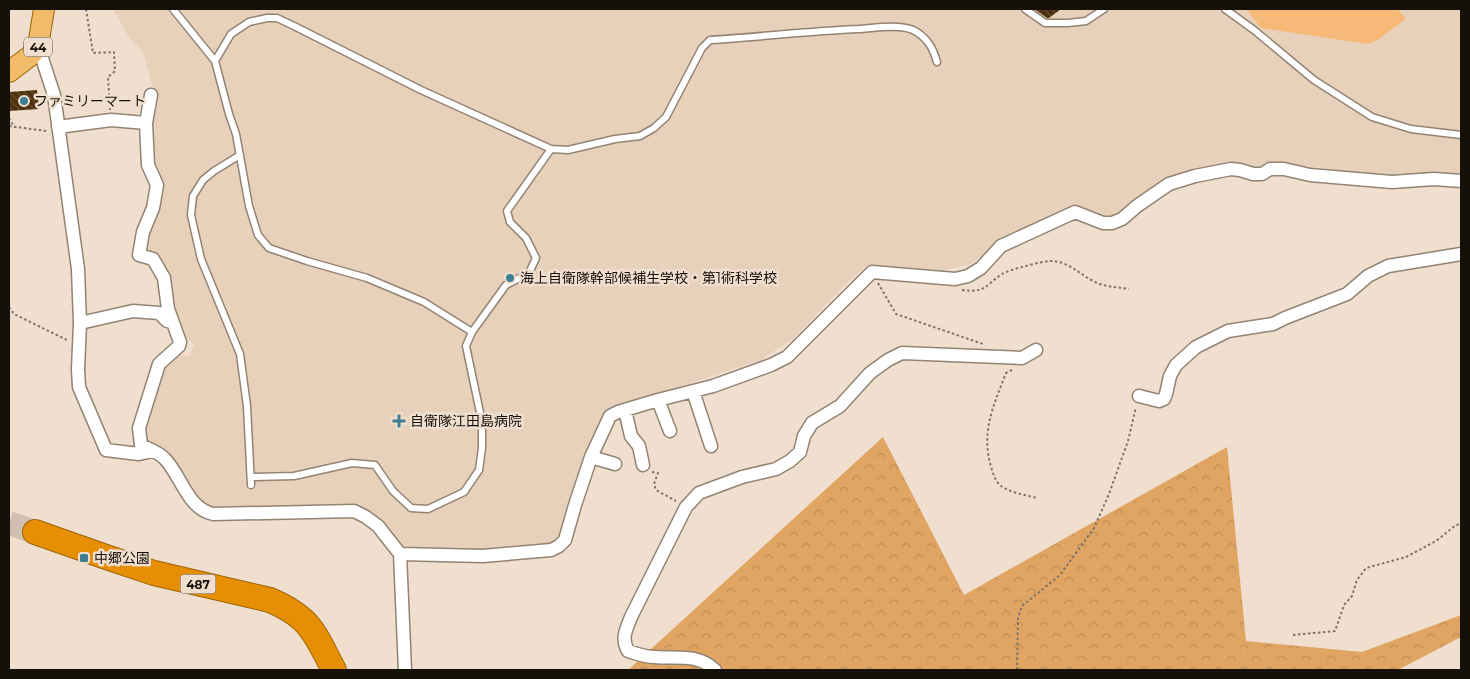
<svg xmlns="http://www.w3.org/2000/svg" width="1470" height="679" viewBox="0 0 1470 679" font-family="Montserrat,'Noto Sans JP',sans-serif">
  <style>
    .built { fill: #e7d1bb }
    .forest { fill: url(#forest-crowns) }
    .water { fill: #f6b977 }
    .building { fill: url(#building-back-hatch) }
    .lines { fill: none; stroke-linecap: round; stroke-linejoin: round }
    .highway-tunnel { stroke: #cfc0b1; stroke-width: 24; stroke-dasharray: 24 12; stroke-linecap: butt }
    .lane-casing { stroke: #928373; stroke-width: 9 }
    .street-casing { stroke: #928373; stroke-width: 15 }
    .primary-casing { stroke: #9d6307; stroke-width: 22 }
    .highway-casing { stroke: #9d6307; stroke-width: 26 }
    .path { stroke: #7e7368; stroke-width: 2; stroke-dasharray: 2.5 2.5; stroke-linecap: butt }
    .lane { stroke: #fff; stroke-width: 6 }
    .street { stroke: #fff; stroke-width: 12 }
    .primary { stroke: #f0bc69; stroke-width: 20 }
    .highway { stroke: #e68f05; stroke-width: 24 }
    .poi-dot { fill: #3d7f91; stroke: #f0dfce; stroke-width: 2 }
    .labels { text-anchor: middle; dominant-baseline: central; stroke-width: 5; stroke-linejoin: round; paint-order: stroke }
    .shield { fill: #f0dfce; stroke: #574e45; stroke-width: 1 }
    .shield-label { font-size: 12px; font-weight: bold; fill: #16100a }
    .poi-label { font-size: 14px; fill: #16100a; stroke: #f0dfce; text-anchor: start }
  </style>
  <defs>
    <pattern id="forest-crowns" width="20" height="18" patternUnits="userSpaceOnUse" patternTransform="scale(1.25)"><rect width="20" height="18" fill="#e0a563"/><path d="M2 6a3 3 0 1 1 6 0M12 15a3 3 0 1 1 6 0" fill="none" stroke="#bf8d55"/></pattern>
    <pattern id="building-back-hatch" width="6" height="6" patternUnits="userSpaceOnUse" patternTransform="scale(1.25)"><rect width="6" height="6" fill="#4f320d"/><path d="M-1 5l2 2M0 0l6 6M5-1l2 2" fill="none" stroke="#644d2f"/></pattern>
  </defs>
  <rect width="100%" height="100%" fill="#f0dfce"/>
  <path class="built" d="M113,9h1133l15,19 145,-9 -8,-10h63v168l-92,-3 -86,-11 -30,5 -17,-4 -25,2 -44,13 -47,36 -14,3 -34,-10 -73,35 -28,21 -38,9 -65,-8 -19,16 -56,58 -32,21 -153,50 -44,122 -11,12 -72,8 -78,-2 -48,-43 -144,4 -13,-11 -52,-58 -2,-12 19,-61 6,-8 10,-6 11,1 4,-12 -10,-9 -11,-21 -6,-39 -22,-23v-14l12,-27 -5,-47 -2,-35 5,-34 -12,-43 -13,-13z"/>
  <path class="forest" d="M883,437l81,158 263,-148 19,194 116,11 99,-37v22l-63,33h-770z"/>
  <path class="water" d="M1246,9h152l8,10 -30,22 -8,3 -107,-16z"/>
  <path class="building" d="M1034,9h27l-12,9h-2z
    M37,90l2,19 -30,2v-19z"/>
  <g class="lines">
    <path class="highway-tunnel" d="M9,523l26,9"/>
    <defs>
      <path id="lane" d="M173,9l42,52 14,53 7,20 13,72 9,29 11,13 38,13 60,17 57,24 48,30
        M1025,9l20,14h23l18,-2 18,-12
        M1225,9l29,21 60,50 58,37 39,12 50,6
        M215,61l16,-27 18,-12 18,-4h10l17,8 127,64 130,59 17,1 47,-11 25,-3 14,-8 12,-11 36,-69 8,-8c50,-3 99,-9 149,-11 15,-1 40,-5 54,1 14,7 20,18 24,32
        M240,155l-26,16 -11,9 -10,16 -2,19 10,44 39,95 7,52 4,79
        M251,477l43,-1 58,-13 23,2 18,26 18,17 17,1 36,-17 15,-22 3,-22v-26l-16,-76 6,-14 34,-47 23,-12 7,-15 -10,-20 -16,-16 -3,-11 44,-62"/>
      <path id="street" d="M38,46l16,49 24,174 2,54 -2,46 1,18 27,63 33,4 13,-3
        M146,123l5,-28
        M58,127l53,-7 35,3 2,42 9,20 -4,23 -10,24 -4,23 14,4 11,19 4,31 12,33 -1,4 -20,18 -20,64 2,17c8,4 19,8 24,14 17,18 22,49 48,55l141,-3 12,6 12,9 22,28 5,116
        M80,323l53,-12 26,2 8,8 5,1
        M693,391l18,55
        M1139,396l20,5 5,-2 2,-5 4,-18 6,-11 20,-18 32,-16 45,-7 12,-6 62,-24 21,-18 20,-10 73,-12
        M658,400l12,31
        M625,410l6,26 8,10 4,19
        M591,457l24,7
        M400,554l83,2 68,-6 8,-4 6,-6 10,-35 16,-48 19,-41 8,-4 40,-12 55,-14 58,-21 16,-8 85,-85 83,7 13,-3 13,-8 20,-22 74,-34 28,11h9l10,-4 15,-13 32,-22 26,-8 36,-7 9,1 13,4h9l8,-5h14l26,6 82,7 42,-3 27,2
        M715,670c-17,-17 -38,-11 -60,-13 -10,0 -18,-3 -27,-6 -7,-13 -2,-21 3,-34l55,-110 13,-14 43,-16 34,-8 14,-8 10,-9 4,-16 8,-13 28,-17 30,-33 18,-13 14,-7 120,5 14,-8"/>
      <path id="primary" d="M9,72l21,-16 8,-10 6,-37"/>
      <path id="highway" d="M35,532l74,26 45,15 116,27c12,5 23,11 33,20 14,13 22,34 31,50"/>
    </defs>
    <use href="#lane" class="lane-casing"/>
    <use href="#street" class="street-casing"/>
    <use href="#primary" class="primary-casing"/>
    <use href="#highway" class="highway-casing"/>
    <path class="path" d="M86,9l7,44 21,-1 1,19 -7,6 2,33
      M9,118l5,9
      M9,126l37,5
      M878,283l18,31 87,30
      M962,290c25,3 22,-4 40,-16 6,-4 41,-13 48,-13 19,0 30,14 45,21 11,5 22,5 34,7
      M9,307l5,7 53,26
      M1012,370l-6,3c-13,34 -26,60 -14,97 2,6 4,12 9,16 10,7 25,9 36,12
      M652,472l6,1 -4,11 2,6 20,11
      M1293,635l42,-4 9,-26 8,-9 5,-16 9,-12 40,-11 30,-16 20,-16 5,-1
      M1017,670l1,-52 4,-12 38,-31 34,-47 15,-34 19,-53 8,-34"/>
    <use href="#lane" class="lane"/>
    <use href="#street" class="street"/>
    <use href="#primary" class="primary"/>
    <use href="#highway" class="highway"/>
  </g>
  <g class="poi-dot">
    <circle cx="24" cy="101" r="5"/>
    <circle cx="510" cy="278" r="5"/>
    <path d="M396.5 413.5h5v5h5v5h-5v5h-5v-5h-5v-5h5z"/>
    <rect x="79" y="553" width="10" height="10" rx="2.5"/>
  </g>
  <g class="labels">
    <g class="shield">
      <rect x="24" y="37.5" width="28" height="19" rx="4"/>
      <rect x="180.5" y="574.5" width="35" height="19" rx="4"/>
    </g>
    <g class="shield-label">
      <text x="38" y="47">44</text>
      <text x="198" y="584">487</text>
    </g>
    <g class="poi-label">
      <text x="34" y="101">ファミリーマート</text>
      <text x="520" y="278">海上自衛隊幹部候補生学校・第1術科学校</text>
      <text x="410" y="421">自衛隊江田島病院</text>
      <text x="94" y="558">中郷公園</text>
    </g>
  </g>
  <rect width="1470" height="679" fill="none" stroke="#16100a" stroke-width="20"/>
</svg>
